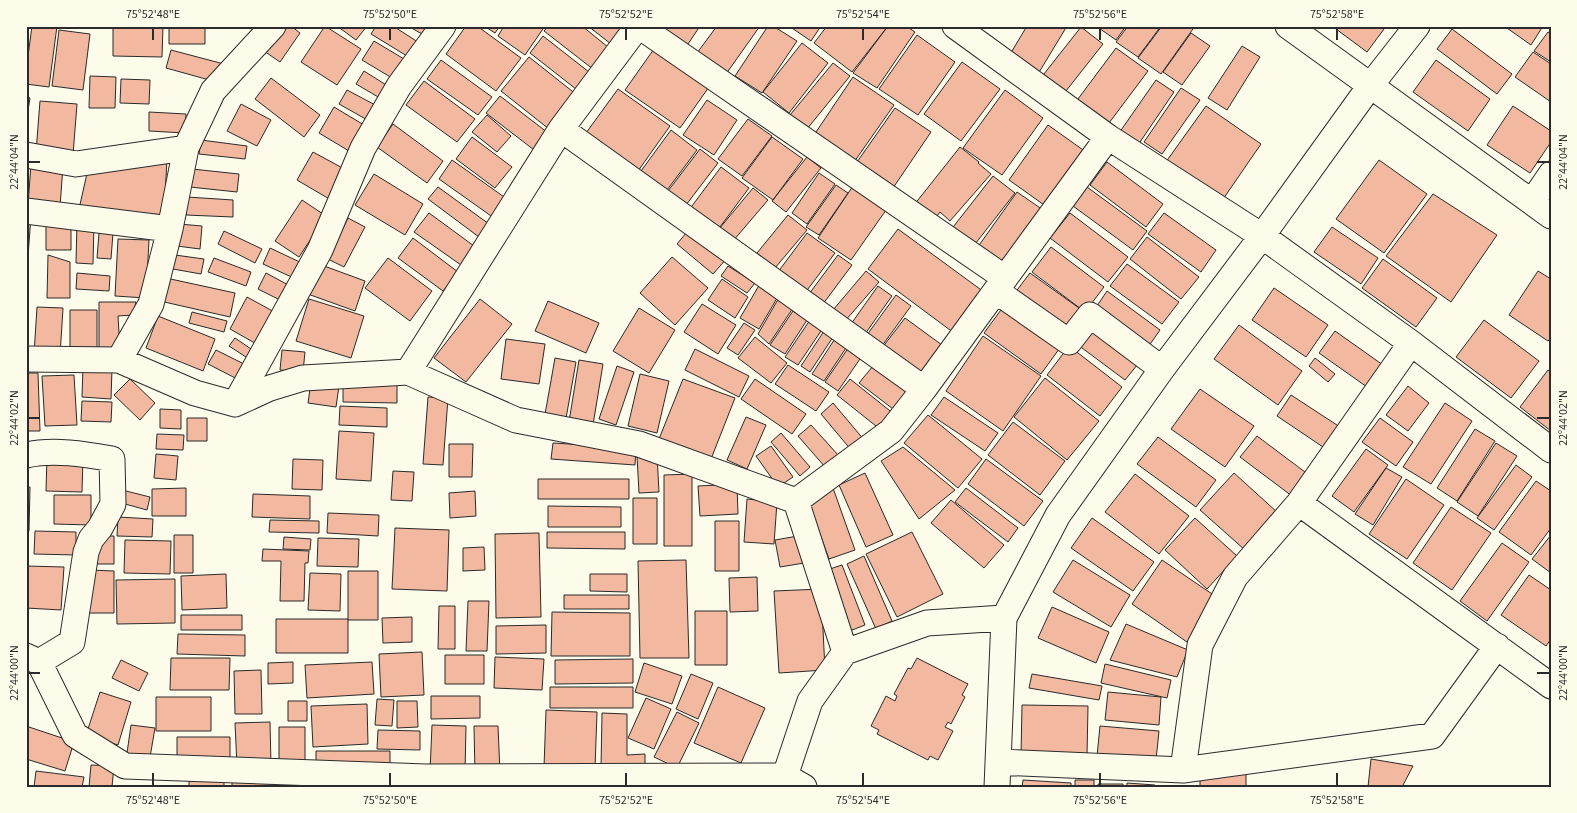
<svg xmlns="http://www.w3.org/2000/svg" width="1577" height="813" viewBox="0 0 1577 813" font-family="'Source Sans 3',sans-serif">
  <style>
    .building { fill: #f2b8a0; stroke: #2b2b2b }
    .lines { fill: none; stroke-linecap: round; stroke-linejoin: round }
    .minor-casing { stroke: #2b2b2b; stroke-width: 27 }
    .minor { stroke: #fdfbea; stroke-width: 25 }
    .ticks { fill: none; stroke: #2b2b2b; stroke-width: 2 }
    .neatline { fill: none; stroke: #2b2b2b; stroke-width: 2 }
    .ticks-label { font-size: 12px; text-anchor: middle; fill: #2b2b2b }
  </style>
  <rect width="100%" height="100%" fill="#fdfbea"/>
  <path class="building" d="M32,26h25l-8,61 -23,-3v-13z
    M113,26h50l-1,31 -49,-1z
    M169,26h36v18h-36z
    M282,26h9l9,7 -20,29 -16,-11z
    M325,26l36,23 -24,36 -36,-23z
    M337,26h30l-11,14z
    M376,26h17l28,18 -9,15 -41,-25z
    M408,26h28l-7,12z
    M466,26h11l44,32 -25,33 -50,-37z
    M484,26h16l-5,7z
    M504,26h41l-20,29 -27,-19z
    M548,26h34l32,26 -16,21 -54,-42z
    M588,26h28l5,4 -10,14z
    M668,26h32l-14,21 -22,-15z
    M717,26h43l-34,48 -29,-21z
    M768,26h5l24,15 -35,52 -27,-17z
    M789,26h32l-10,15z
    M827,26h61l-36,46 -38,-29z
    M888,26h18l9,6 -38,56 -24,-15z
    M1027,26h40l-29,48 -29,-18z
    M1096,26h30l-10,14z
    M1128,26h33l-23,31 -22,-15z
    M1162,26h33l-34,48 -23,-16z
    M1332,26h48l4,3 -17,23z
    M1504,26h39l-12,19z
    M1081,27l22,17 -41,52 -22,-17z
    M1452,29l60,45 -15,20 -60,-45z
    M59,30l31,4 -7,56 -31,-4z
    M1548,32l3,2v28l-17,-11z
    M1191,33l19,13 -28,39 -19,-13z
    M917,35l38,27 -37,53 -39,-26z
    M543,36l51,40 -13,17 -51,-40z
    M374,41l35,21 -12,19 -35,-21z
    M802,43l26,20 -39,50 -26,-21z
    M1242,46l18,11 -33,53 -19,-12z
    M1116,48l32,23 -42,56 -31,-24z
    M654,49l55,38 -29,41 -55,-38z
    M171,50l53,14 -11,17 -47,-13z
    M1533,52l18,12v38l-36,-25z
    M529,57l48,38 -28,34 -48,-38z
    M441,60l51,37 -14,18 -51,-36z
    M1436,60l54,39 -22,32 -55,-39z
    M962,62l38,27 -39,52 -37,-27z
    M833,63l17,13 -43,53 -17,-14z
    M364,71l27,17 -6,13 -29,-17z
    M90,76l26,1 -1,31h-26z
    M853,77l41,28 -42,60 -40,-27z
    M271,78l49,37 -16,22 -49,-38z
    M121,79l29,1 -1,24 -29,-1z
    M1156,80l18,12 -36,53 -19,-12z
    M424,81l51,38 -18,23 -51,-37z
    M1181,88l19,12 -38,54 -18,-12z
    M618,89l52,37 -32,45 -52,-38z
    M347,90l32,17 -8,15 -32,-18z
    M1005,90l38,28 -41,57 -39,-27z
    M500,96l52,40 -14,17 -52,-40z
    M26,97l4,1 -4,25z
    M707,100l30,20 -23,35 -31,-20z
    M40,101l37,3 -4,51 -37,-3z
    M241,104l30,16 -14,26 -30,-15z
    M1206,106l55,38 -42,61 -56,-39z
    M1513,106l38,25v11l-21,31 -43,-28z
    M334,107l35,21 -15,26 -35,-21z
    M895,108l36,24 -38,56 -36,-26z
    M149,112l37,2 -1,19 -36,-2z
    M487,115l24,21 -14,16 -25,-20z
    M748,119l24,17 -30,40 -24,-17z
    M393,124l50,37 -16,22 -50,-36z
    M1048,125l38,27 -39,55 -38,-27z
    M671,130l26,20 -30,40 -26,-19z
    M472,137l40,30 -17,21 -39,-29z
    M772,137l31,22 -30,41 -31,-22z
    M201,140l46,6 -2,13 -46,-5z
    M960,147l19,15 -1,1 13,11 -41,47 -10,-9 -6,8 -20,-15z
    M700,149l18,14 -32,42 -18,-14z
    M313,152l35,19 -17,29 -34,-20z
    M807,157l14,11 -35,44 -14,-11z
    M167,159l-3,56 -85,-6 9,-40z
    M452,160l55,39 -13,19 -55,-39z
    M1379,160l48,34 -43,59 -48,-34z
    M1107,162l56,42 -17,23 -56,-42z
    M31,164l32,2 -3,41 -32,-2z
    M721,167l28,21 -32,43 -28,-21z
    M192,169l47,5 -2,18 -47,-5z
    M819,173l16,11 -28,40 -15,-11z
    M374,174l49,30 -18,31 -50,-30z
    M993,176l22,17 -43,55 -22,-17z
    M857,180l34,23 -40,57 -33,-22z
    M836,185l12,8 -29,42 -13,-8z
    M438,187l51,37 -10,13 -51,-38z
    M1087,187l60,44 -14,19 -60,-44z
    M753,188l15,12 -35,41 -14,-12z
    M1017,192l29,20 -40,56 -29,-20z
    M1433,194l64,41 -46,67 -65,-46z
    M187,197l46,3v17l-47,-2z
    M302,200l24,16 -27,41 -24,-16z
    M429,213l45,33 -13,19 -47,-33z
    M1070,213l58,44 -20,25 -58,-44z
    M1164,213l52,37 -15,22 -53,-38z
    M788,215l19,15 -32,38 -18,-15z
    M26,216h5l-4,54h-1z
    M348,218l17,9 -21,40 -16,-8z
    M77,222l17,1 -1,41 -17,-1z
    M179,224l23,2 -2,23 -23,-3z
    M46,225h25v25h-25z
    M691,227l37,30 -15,17 -36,-30z
    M1332,227l46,31 -17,26 -47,-32z
    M898,229l86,63 -30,41 -86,-64z
    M224,231l38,18 -7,14 -37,-19z
    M99,233h14l-2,26 -14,-1z
    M807,233l28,20 -30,40 -27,-21z
    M1147,237l52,40 -18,22 -51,-40z
    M413,238l45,34 -15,19 -45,-33z
    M118,239l31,1 -3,58 -31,-2z
    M1051,247l53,40 -19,25 -53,-40z
    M270,248l34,16 -8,15 -33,-15z
    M48,255l22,7v36h-23z
    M175,255l29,4 -3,15 -28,-5z
    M838,255l14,10 -29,39 -14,-10z
    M672,257l36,31 -33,37 -35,-32z
    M214,258l37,14 -5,14 -38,-14z
    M388,258l44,33 -22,30 -45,-33z
    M1383,259l54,39 -21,29 -54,-39z
    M316,263l49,18 -10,30 -50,-18z
    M1127,264l52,38 -17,22 -52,-38z
    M728,266l27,17 -8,10 -26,-17z
    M866,271l13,11 -34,39 -12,-11z
    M1538,271l13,8v59l-3,3 -39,-26z
    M77,273l33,3 -1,15 -33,-2z
    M266,273l26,14 -8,15 -26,-13z
    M1030,273l56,40 -19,26 -56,-41z
    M166,278l69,15 -5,24 -70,-16z
    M722,279l26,18 -13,21 -27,-18z
    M761,282l19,11 -21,36 -19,-11z
    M878,286l14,10 -27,38 -14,-10z
    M1274,288l54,37 -22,32 -54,-37z
    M1107,291l53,39 -14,20 -53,-38z
    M896,295l15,11 -32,44 -15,-11z
    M780,296l13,12 -24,36 -11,-10z
    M247,297l31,17 -18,32 -30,-17z
    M309,299l55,17 -13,42 -55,-17z
    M480,299l32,25 -46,58 -32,-24z
    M548,301l51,22 -13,30 -51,-22z
    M99,302h37l-3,13 -15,1 2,33h-21z
    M1006,303l56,42 -21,29 -57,-41z
    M702,304l34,21 -18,29 -34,-22z
    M37,307l26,1 -3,48 -26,-2z
    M639,308l36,22 -26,43 -36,-22z
    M70,310h27v42l-27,1z
    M793,311l14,9 -22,34 -15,-9z
    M192,312l35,9 -3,11 -35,-9z
    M158,316l57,23 -12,32 -57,-23z
    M905,318l37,27 -22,30 -38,-27z
    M810,320l13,8 -25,37 -13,-8z
    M1484,320l55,41 -28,37 -55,-41z
    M1092,321l50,38 -17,21 -51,-38z
    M744,323l11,7 -17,25 -11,-7z
    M1239,325l63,46 -24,34 -64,-46z
    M826,328l9,6 -25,38 -9,-6z
    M1335,331l48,34 -16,22 -48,-34z
    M838,334l12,8 -26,39 -12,-7z
    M983,336l58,40 -38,55 -57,-40z
    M755,337l32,26 -16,20 -33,-25z
    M235,338l19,13 -5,8 -20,-13z
    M506,339l39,5 -6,40 -38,-5z
    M851,344l13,9 -26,38 -13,-9z
    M1069,346l53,41 -22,29 -53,-41z
    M695,349l54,27 -10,21 -54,-27z
    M216,350l32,16 -7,15 -33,-17z
    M282,350l23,2 -2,20 -23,-2z
    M555,358l21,4 -11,62 -21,-4z
    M1315,358l20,16 -7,8 -19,-16z
    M579,360l24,4 -11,67 -24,-3z
    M788,365l41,27 -13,19 -41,-27z
    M83,366l29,2 -1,31 -29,-2z
    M617,366l17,6 -18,53 -17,-6z
    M873,366l38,29 -14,17 -38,-29z
    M1548,370l3,2v59l-31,-24z
    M26,373h12l2,58h-14z
    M640,374l29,7 -12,52 -29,-7z
    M74,375l3,50 -32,1 -3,-50z
    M1045,378l54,43 -32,39 -53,-43z
    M130,379l25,24 -15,17 -26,-25z
    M683,379l52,19 -24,61 -52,-20z
    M755,379l51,35 -14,20 -51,-35z
    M850,379l44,35 -13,16 -44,-35z
    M343,380h54v23l-54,-1z
    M311,382l28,4 -3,21 -28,-4z
    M1408,386l21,17 -21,28 -22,-16z
    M1200,389l54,37 -29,41 -54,-38z
    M1291,395l49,32 -14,22 -49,-33z
    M428,397l20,1 -5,67 -20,-1z
    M944,397l54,36 -13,18 -54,-36z
    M82,401l30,1 -1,20 -30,-1z
    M833,403l32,38 -13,10 -31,-37z
    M1445,403l27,18 -41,63 -28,-17z
    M340,406l47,2v19l-48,-2z
    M160,409l21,1v19l-21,-1z
    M928,415l54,44 -24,29 -54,-45z
    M746,417l20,8 -19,44 -20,-9z
    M187,418h20v23h-20z
    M1380,418l33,24 -17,24 -34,-24z
    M1013,422l52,39 -25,34 -52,-40z
    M811,425l28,31 -13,12 -28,-32z
    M1475,429l20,12 -38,60 -20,-13z
    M339,431l35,2 -3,48 -35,-2z
    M781,433l29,34 -10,9 -29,-34z
    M157,434l27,1 -1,15 -27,-1z
    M1257,436l52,39 -17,21 -52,-39z
    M1158,437l58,43 -20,27 -59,-43z
    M553,443l83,5 -1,17 -84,-6z
    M1496,443l21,13 -39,60 -21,-14z
    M449,444h24l-1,33h-23z
    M771,446l22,31 -15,10 -22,-31z
    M903,447l52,43 -36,29 -38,-58z
    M1366,449l22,16 -34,47 -22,-16z
    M156,454l22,2 -2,24 -22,-2z
    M657,455l2,37 -20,1 -2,-37z
    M47,456l36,1 -1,35 -36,-1z
    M293,459l30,1 -1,30 -30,-1z
    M986,459l57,42 -19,25 -56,-42z
    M1516,465l16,12 -38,53 -17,-12z
    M1386,468l16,9 -29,48 -18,-11z
    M393,471l21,1 -2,29 -21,-1z
    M865,473l28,62 -27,12 -27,-62z
    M1234,473l44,40 -33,37 -45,-40z
    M692,474v72h-28v-71z
    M1135,474l54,42 -30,38 -54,-42z
    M538,479h91v20h-91z
    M1406,479l38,26 -37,54 -38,-25z
    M1536,481l15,10v37l-20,27 -32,-23z
    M737,484l1,30 -38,2 -2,-30z
    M26,487h4l-1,44h-3z
    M186,488v28h-34v-27z
    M833,488l22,62 -26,9 -22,-61z
    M966,488l52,40 -10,14 -53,-40z
    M122,490l28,7 -3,13 -22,-6z
    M475,491l1,25 -26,2 -1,-25z
    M253,494l57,2v23l-58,-2z
    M54,495h37v30l-37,-1z
    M633,498h24v46h-24z
    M747,499l30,3 -3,42 -30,-2z
    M951,500l53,45 -20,23 -53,-45z
    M548,506l73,1v20h-73z
    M1451,507l40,26 -39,57 -39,-27z
    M328,513l51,2 -1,21 -51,-3z
    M118,517l35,2 -1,18 -35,-1z
    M1092,518l62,44 -21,29 -62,-43z
    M1195,518l42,38 -30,33 -42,-39z
    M270,520l49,1v12l-50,-1z
    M715,521h24v50h-24z
    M395,528l54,2 -2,61 -55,-2z
    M35,531l41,1v23l-42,-1z
    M547,532h78v17l-78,-1z
    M912,532l31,62 -46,23 -31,-63z
    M539,533l2,84 -45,1 -1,-84z
    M174,535h19v38h-19z
    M1551,535v38l-19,-14z
    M97,536h17v28h-17z
    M798,536l6,27 -24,4 -5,-27z
    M284,537l27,2 -1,11 -27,-1z
    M318,538l41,1 -1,28 -41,-1z
    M125,540l46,1 -1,33 -46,-1z
    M1502,543l27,19 -42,59 -27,-20z
    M484,547l1,23 -22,1v-23z
    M263,549l46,2 -1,12h-3l-1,38h-24l1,-40h-19z
    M864,556l28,65 -16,8 -29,-65z
    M686,560l3,98h-49l-2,-97z
    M1073,560l57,35 -19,32 -58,-35z
    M1162,560l56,38 -31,44 -55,-38z
    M842,565l23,60 -18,7 -23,-61z
    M26,566l38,1 -3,43 -35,-2z
    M89,570l25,1v42h-25z
    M348,571h30v49h-30z
    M310,573l31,1 -1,37 -32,-1z
    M226,574l1,34 -45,2 -1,-34z
    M590,574h37v18l-37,-1z
    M1529,575l22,15v49l-5,7 -45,-31z
    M757,577l1,34 -28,1 -1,-34z
    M175,579v44l-58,1 -1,-44z
    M821,589l4,81 -46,3 -5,-82z
    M564,595h65v14h-65z
    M468,601h21l-2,50h-21z
    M439,606h16v43h-17z
    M1052,607l57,25 -13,31 -58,-25z
    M695,611h32v54h-32z
    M552,612l78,1v43h-79z
    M181,615h61v15h-61z
    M412,617v25l-29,1 -1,-25z
    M276,619h72v34h-72z
    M1126,624l62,26 -11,27 -67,-17z
    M546,625v28l-50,1v-28z
    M178,634l67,1v21l-68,-2z
    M422,652l2,43 -43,2 -2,-43z
    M445,655h39v29h-39z
    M495,657l49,2 -2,31 -48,-2z
    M171,658h59l-1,32h-59z
    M917,658l51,26 -6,11 3,2 -14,27 -3,-2 -3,5 8,4 -15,29 -8,-4 -2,4 -51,-26 2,-4 -8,-4 15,-30 9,5 2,-5 -3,-2 14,-26 3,1z
    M633,659v24l-78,1v-24z
    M121,660l27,13 -9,18 -27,-13z
    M293,662v21l-25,1v-21z
    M372,662l2,32 -67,4 -2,-33z
    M644,663l38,13 -10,28 -37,-12z
    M1105,664l66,16 -4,18 -66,-15z
    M261,670l1,44h-27l-1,-43z
    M691,674l22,9 -15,36 -22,-10z
    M1032,674l70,12 -3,14 -70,-12z
    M550,687h83v21h-83z
    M718,687l47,21 -24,55 -47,-20z
    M100,692l31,10 -13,43 -32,-10z
    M1108,692l53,5 -2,28 -54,-5z
    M431,696h49v22l-49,1z
    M156,697h55v34h-55z
    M646,698l25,11 -17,40 -26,-11z
    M377,699l17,1 -2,26 -17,-1z
    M288,701h19v20h-19z
    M397,701h20l1,26 -21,1z
    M367,704l1,40 -55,3 -2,-41z
    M1022,705l66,1 -1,50 -66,-1z
    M546,710l51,2 -2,57 -51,-1z
    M677,712l22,11 -22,45 -23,-11z
    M602,713l25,1v41l18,-1v14h-44z
    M270,722l1,43 -34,1 -2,-43z
    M131,725l24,3 -6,35 -23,-3z
    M432,725l34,1 -1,47 -35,-1z
    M26,726l48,16 -9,29 -39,-12z
    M474,726h24l2,47 -25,1z
    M1100,726l59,5 -3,29 -59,-4z
    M279,727h26v43h-26z
    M378,730l42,1v19l-43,-1z
    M177,737h53v23h-53z
    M316,751h74v21h-74z
    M1371,759l42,7 -11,21h-34z
    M91,765l23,1 -2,21h-23z
    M36,771l48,6 -2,10h-48z
    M189,772l35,1v14h-35z
    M270,774v13h-38v-12z
    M1200,774h46v13h-46z
    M326,780v7h-49l2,-6z
    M1023,780l48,3v4h-49z
    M1075,780h19v7h-19z
    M1127,783l28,2v2h-28z
    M1098,784h25v3h-25z"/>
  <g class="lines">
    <defs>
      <path id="minor" d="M639,26l366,252
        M955,26l153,111 154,99 149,107 140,107
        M1288,26l263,190
        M561,129l363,260
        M26,155l50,9 110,-16
        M1532,202l19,-28
        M26,211l144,18
        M996,291l73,51 21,-27 72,54
        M26,359l93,1 76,33 40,11 35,-16 33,-10 105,-6 108,48 123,24 157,57
        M119,360l32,-56 19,-75 16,-81 27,-57 60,-65
        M408,372l153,-243 77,-103
        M235,404l85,-154 43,-102 36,-62 44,-60
        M26,455c28,-6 58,-1 86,4l1,45 -13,24 -9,11 -5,13 -14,90 -33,20 -13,-6
        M796,501l95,-70 33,-42 184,-252
        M796,501l49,151
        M1299,503l252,183
        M39,662l36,73 50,31 301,11 359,-1 25,-75 35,-49 82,-29 77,-5
        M998,762l185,8 249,-34 65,-90
        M1183,770l17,-125 35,-68 64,-74 112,-160
        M785,776l19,11
        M997,787l7,-169 54,-103 104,-146 100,-133 108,-150 47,-60"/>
    </defs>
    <use href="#minor" class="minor-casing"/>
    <use href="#minor" class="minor"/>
  </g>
  <path class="ticks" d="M153,28v12M390,28v12M626,28v12M863,28v12M1100,28v12M1337,28v12M28,162h12M1537,162h13M28,418h12M1537,418h13M28,673h12M1537,673h13M153,773v13M390,773v13M626,773v13M863,773v13M1100,773v13M1337,773v13"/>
  <rect width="1577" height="813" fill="none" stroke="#fdfbea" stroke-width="55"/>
  <rect x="28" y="28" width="1522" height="758" class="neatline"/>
  <g class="ticks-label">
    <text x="153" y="18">75°52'48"E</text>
    <text x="390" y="18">75°52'50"E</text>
    <text x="626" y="18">75°52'52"E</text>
    <text x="863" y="18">75°52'54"E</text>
    <text x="1100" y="18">75°52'56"E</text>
    <text x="1337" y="18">75°52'58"E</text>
    <text transform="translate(14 162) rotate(-90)" y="4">22°44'04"N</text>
    <text transform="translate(1563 162) rotate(-90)" y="4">22°44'04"N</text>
    <text transform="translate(14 418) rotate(-90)" y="4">22°44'02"N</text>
    <text transform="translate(1563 418) rotate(-90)" y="4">22°44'02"N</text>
    <text transform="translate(14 673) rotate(-90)" y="4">22°44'00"N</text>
    <text transform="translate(1563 673) rotate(-90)" y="4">22°44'00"N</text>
    <text x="153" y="804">75°52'48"E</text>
    <text x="390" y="804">75°52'50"E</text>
    <text x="626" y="804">75°52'52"E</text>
    <text x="863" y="804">75°52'54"E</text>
    <text x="1100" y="804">75°52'56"E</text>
    <text x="1337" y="804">75°52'58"E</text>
  </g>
</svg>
